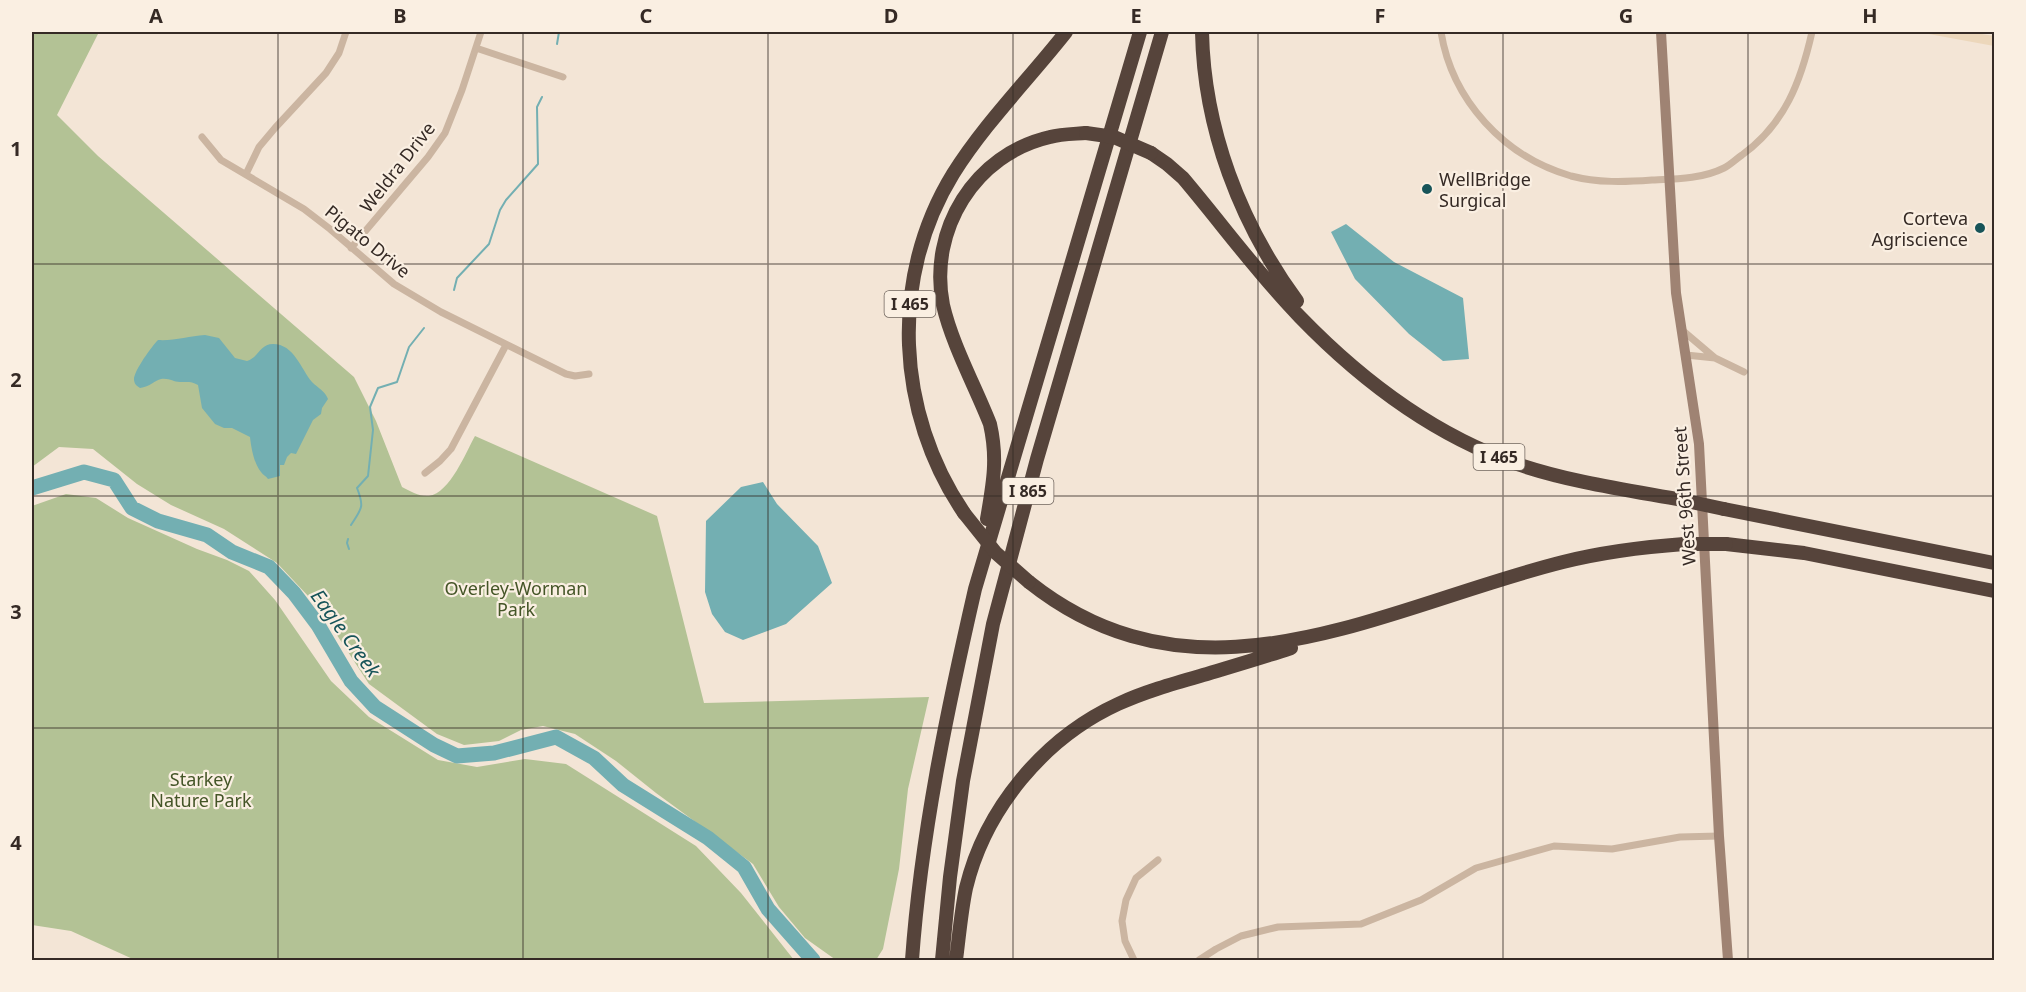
<svg xmlns="http://www.w3.org/2000/svg" width="2026" height="992" viewBox="0 0 2026 992" font-family="'Noto Sans',sans-serif">
  <style>
    .green { fill: #b3c295 }
    .plaza { fill: #ecd7bb }
    .water { fill: #73afb2 }
    .lines { fill: none; stroke-linecap: round; stroke-linejoin: round }
    .stream { stroke: #73afb2; stroke-width: 2 }
    .river { stroke: #73afb2; stroke-width: 15 }
    .minor { stroke: #cbb5a1; stroke-width: 7 }
    .secondary { stroke: #9f8373; stroke-width: 10 }
    .motorway { stroke: #56443b; stroke-width: 14 }
    .motorway-bridge { stroke: #56443b; stroke-width: 14 }
    .grid { fill: none; stroke: #352a25; stroke-width: 1.5; stroke-opacity: 0.55 }
    .poi-dot { fill: #175459; stroke: #faefe2; stroke-width: 2 }
    .labels { text-anchor: middle; dominant-baseline: central; stroke-width: 4.5; stroke-linejoin: round; paint-order: stroke }
    .shield { fill: #faefe2; stroke: #70655e; stroke-width: 1.5 }
    .shield-label { font-size: 16px; font-weight: bold; fill: #352a25 }
    .street-label { font-size: 18px; fill: #352a25; stroke: #faefe2 }
    .poi-label { font-size: 18px; fill: #352a25; stroke: #faefe2; text-anchor: start }
    .park-label { font-size: 18px; fill: #445527; stroke: #faefe2 }
    .water-label { font-size: 20px; font-style: italic; fill: #175459; stroke: #faefe2 }
    .neatline { fill: none; stroke: #352a25; stroke-width: 2 }
    .grid-label { font-size: 20px; text-anchor: middle; font-weight: bold; fill: #352a25 }
  </style>
  <rect width="100%" height="100%" fill="#f3e5d6"/>
  <path class="green" d="M32,32h67l-42,83 41,41 256,221 22,44 26,66c8,4 18,10 27,9 21,-3 37,-44 46,-60l182,80 47,187 225,-6 -21,92 -9,80 -16,80 -7,11h-40l-31,-22 -26,-31 -26,-43 -97,-71 -40,-32 -41,-27 -32,-8 -22,4 -22,11 -35,4 -27,-11 -68,-50 -36,-55 -23,-31 -33,-35 -53,-34 -53,-24 -34,-21 -44,-35 -34,-2 -27,20z
    M66,494l30,4 32,20 69,31 30,11 22,11 26,29 56,81 38,36 69,43 39,7 48,-8 41,5 130,82 45,47 53,67h-659l-64,-29 -39,-6v-419z"/>
  <path class="plaza" d="M1918,32h51l10,1 3,-1v2l12,2v10z"/>
  <path class="water" d="M1346,224l48,38 69,36 6,61 -26,2 -34,-27 -54,-55 -24,-47z
    M205,335l14,3 16,20 12,3c11,-3 13,-17 26,-17 21,0 28,25 39,38 6,6 13,9 16,17l-6,9 -1,6 -8,6 -17,34 -5,-1 -4,4 -3,8h-4v11l-12,3c-2,-3 -5,-4 -7,-7 -7,-8 -10,-25 -11,-35l-18,-9h-8l-9,-4 -13,-16 -4,-23c-7,-4 -10,-3 -18,-3 -7,0 -10,-4 -19,-3 -6,1 -11,8 -21,9 -4,-3 -5,-3 -6,-8 -1,-8 18,-34 24,-40 16,1 31,-4 47,-5z
    M763,482l14,22 41,42 14,37 -46,41 -43,16 -18,-8 -13,-18 -7,-22 1,-71 35,-34z"/>
  <g class="lines">
    <path class="stream" d="M557,44l2,-12
      M454,290l3,-12 32,-34 11,-34 6,-10 32,-36 -1,-57 5,-10
      M351,525c10,-16 14,-17 6,-37l11,-12 5,-46 -3,-23 8,-19 19,-6 12,-35 15,-19
      M348,539l-1,4 2,6"/>
    <path class="river" d="M32,488l52,-16 30,8 18,28 26,13 49,14 25,17 37,15 25,26 24,32 33,56 24,26 59,38 23,11 37,-3 62,-16 38,21 29,27 85,53 36,29 24,42 45,51"/>
    <path class="minor" d="M1441,32c11,68 63,125 130,144 27,7 54,6 81,4 24,-1 50,-1 72,-12 6,-3 12,-9 18,-13 43,-31 59,-74 70,-123
      M476,48l87,29
      M202,137l19,23 83,49 26,20 64,55 47,28 125,62 9,2 14,-2
      M246,174l13,-27 16,-19 51,-55 13,-20 7,-21
      M351,248l77,-91 17,-24 17,-43 19,-58
      M1682,330l33,28 29,14
      M1686,355l29,3
      M425,473l15,-12 11,-12 55,-104
      M1134,960l-9,-19 -3,-20 4,-21 10,-22 22,-18
      M1199,960l17,-11 25,-13 37,-9 83,-3 60,-24 55,-32 78,-22 58,3 68,-12 39,-1"/>
    <path class="secondary" d="M1661,32l15,261 23,151 20,392 9,124"/>
    <path class="motorway" d="M1202,32c2,97 38,191 95,269
      M1151,153l16,11 16,14c39,46 75,96 117,139 61,63 134,118 217,147 53,18 110,26 165,36
      M1724,509l270,54
      M964,513c-68,-100 -75,-235 -11,-339 32,-51 76,-95 113,-142
      M987,519c6,-35 11,-60 3,-95 -15,-38 -38,-80 -47,-119 -15,-75 32,-151 107,-168 11,-3 24,-3 36,-4
      M1726,544l78,9 190,38
      M1029,582c171,136 354,25 534,-20 40,-10 80,-15 121,-18
      M912,960c9,-125 35,-249 63,-371l165,-557
      M942,960l8,-83 13,-96 30,-157 44,-165 125,-427
      M956,960c3,-23 5,-48 10,-72 19,-79 78,-150 152,-184 26,-12 54,-20 82,-28 30,-9 61,-18 91,-28"/>
    <path class="motorway-bridge" d="M1086,133l28,4 37,16
      M1682,500l42,9
      M964,513l32,40 33,29
      M1684,544h42"/>
  </g>
  <path class="grid" d="M278,32v928M523,32v928M768,32v928M1013,32v928M1258,32v928M1503,32v928M1748,32v928M32,264h1962M32,496h1962M32,728h1962"/>
  <g class="poi-dot">
    <circle cx="1427" cy="189" r="6"/>
    <circle cx="1980" cy="228" r="6"/>
  </g>
  <g class="labels">
    <g class="shield">
      <rect x="884.5" y="291" width="51" height="26" rx="4.5"/>
      <rect x="1473.5" y="444" width="51" height="26" rx="4.5"/>
      <rect x="1002.5" y="478" width="51" height="26" rx="4.5"/>
    </g>
    <g class="shield-label">
      <text x="910" y="304">I 465</text>
      <text x="1499" y="457">I 465</text>
      <text x="1028" y="491">I 865</text>
    </g>
    <g class="street-label">
      <text transform="translate(397 167) rotate(-52)">Weldra Drive</text>
      <text transform="translate(368 241) rotate(39)">Pigato Drive</text>
      <text transform="translate(1684 496) rotate(-94)">West 96th Street</text>
    </g>
    <g class="poi-label">
      <text x="1439" y="179">WellBridge<tspan x="1439" dy="21">Surgical</tspan></text>
      <text x="1968" y="218" text-anchor="end">Corteva<tspan x="1968" dy="21">Agriscience</tspan></text>
    </g>
    <g class="park-label">
      <text x="516" y="588">Overley-Worman<tspan x="516" dy="21">Park</tspan></text>
      <text x="201" y="779">Starkey<tspan x="201" dy="21">Nature Park</tspan></text>
    </g>
    <g class="water-label">
      <text transform="translate(346 633) rotate(54)">Eagle Creek</text>
    </g>
  </g>
  <rect width="2026" height="992" fill="none" stroke="#faefe2" stroke-width="66"/>
  <rect x="33" y="33" width="1960" height="926" class="neatline"/>
  <g class="grid-label">
    <text x="156" y="23">A</text>
    <text x="400" y="23">B</text>
    <text x="646" y="23">C</text>
    <text x="891" y="23">D</text>
    <text x="1136" y="23">E</text>
    <text x="1380" y="23">F</text>
    <text x="1626" y="23">G</text>
    <text x="1870" y="23">H</text>
    <text x="16" y="156">1</text>
    <text x="16" y="387">2</text>
    <text x="16" y="619">3</text>
    <text x="16" y="850">4</text>
  </g>
</svg>
